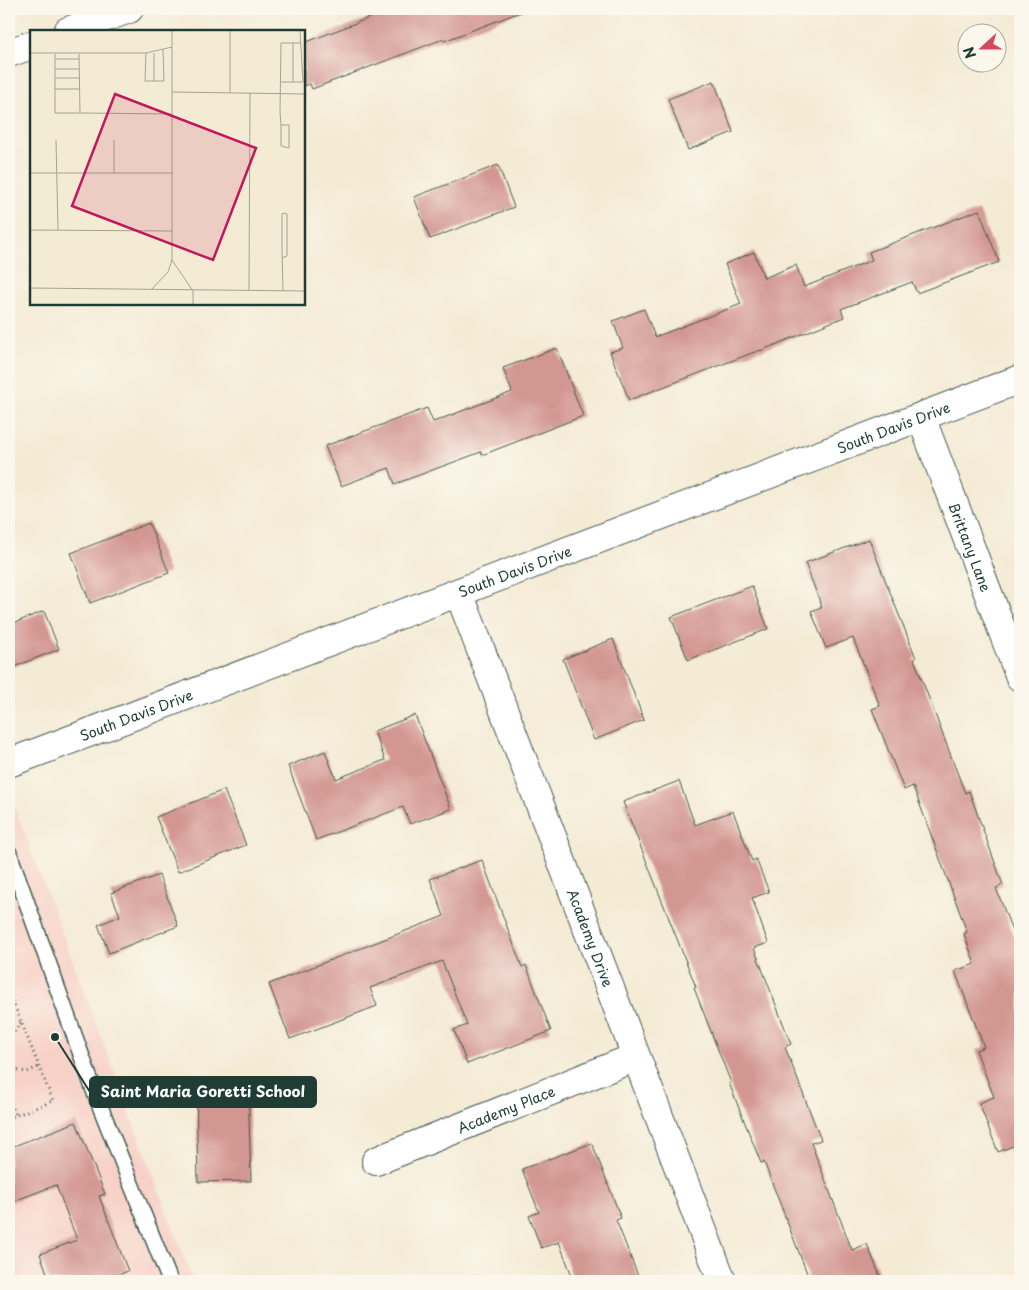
<svg xmlns="http://www.w3.org/2000/svg" width="1029" height="1290" viewBox="0 0 1029 1290" font-family="'Playpen Sans',sans-serif">
  <style>
    .built { fill: #f7d1c7 }
    .building { fill: #d39792 }
    .lines { fill: none; stroke-linecap: round; stroke-linejoin: round }
    .lane-casing { stroke: #3f574c; stroke-width: 18 }
    .street-casing { stroke: #3f574c; stroke-width: 30 }
    .secondary-casing { stroke: #3f574c; stroke-width: 30 }
    .path { stroke: #3f574c; stroke-width: 3; stroke-dasharray: 1 4; stroke-linecap: butt }
    .lane { stroke: #fff; stroke-width: 15 }
    .street { stroke: #fff; stroke-width: 28 }
    .secondary { stroke: #fff; stroke-width: 28 }
    .labels { text-anchor: middle; dominant-baseline: central; stroke-width: 4; stroke-linejoin: round; paint-order: stroke }
    .street-label { font-size: 14px; fill: #1f3d34; stroke: #fbf7ec }
    .inset-road { fill: none; stroke: #9fa595; stroke-width: 1 }
    .view { fill: #c2185b; fill-opacity: 0.15; stroke: #c2185b; stroke-width: 2.5 }
    .inset-edge { fill: none; stroke: #1f3d34; stroke-width: 2.5 }
    .leader { fill: none; stroke: #1f3d34; stroke-width: 2 }
    .callout-dot { fill: #1f3d34; stroke: #fbf7ec; stroke-width: 2 }
    .callout { fill: #1f3d34; stroke: #1f3d34; stroke-width: 2 }
    .callout-label { font-size: 15px; text-anchor: middle; font-weight: bold; fill: #fff }
  </style>
  <rect width="100%" height="100%" fill="#fbf7ec"/>
  <filter id="ink" filterUnits="userSpaceOnUse"><feTurbulence type="fractalNoise" baseFrequency=".02" numOctaves="2"/><feDisplacementMap in="SourceGraphic" scale="10" xChannelSelector="R" yChannelSelector="G"/><feConvolveMatrix kernelMatrix="1 2 1 2 8 2 1 2 1" color-interpolation-filters="sRGB"/></filter>
  <filter id="wash" filterUnits="userSpaceOnUse"><feTurbulence type="fractalNoise" baseFrequency=".0096" numOctaves="4" result="noise"/><feDisplacementMap in="SourceGraphic" scale="20" xChannelSelector="R" yChannelSelector="G"/><feGaussianBlur stdDeviation="1.12" result="paint"/><feColorMatrix in="noise" values="0 0 0 0 0 0 0 0 0 0 0 0 0 0 0 0 0 1.4 0 .05"/><feComposite in="paint" operator="in"/></filter>
  <g filter="url(#wash)">
    <rect width="100%" height="100%" fill="#f4ebd5"/>
    <path class="built" d="M9,792l184,489h-184z"/>
    <g id="blocks">
      <path class="building" d="M392,9h130l1,2 -79,30 -1,-2 -131,50 -2,-5 -6,2v-43z
        M714,81l19,51 -45,18 -20,-51z
        M498,165l16,42 -84,32 -16,-42z
        M979,210l20,52 -82,31 -5,-11 -71,27 3,8 -84,34v-1l-131,50 -19,-48 13,-4 -10,-27 31,-12 11,28 86,-33 -16,-40 29,-12 10,26 32,-13 8,22 68,-27 -3,-8z
        M557,348l26,68 -101,39 -1,-3 -86,32 -6,-16 -48,18 -16,-40 102,-38 6,14 79,-30 -9,-24z
        M149,523l20,50 -79,30 -19,-50z
        M869,539l47,119 -2,1 51,134 4,-2 34,94 -7,3 24,64v208h-2l-5,-14 -15,6 -19,-49 15,-6 -18,-47 8,-3 -29,-76 20,-7 -11,-30 3,-2 -54,-146 -9,4 -32,-81 8,-3 -27,-68 -27,10 -15,-37 11,-4 -17,-44z
        M752,586l16,43 -80,31 -17,-43z
        M44,611l15,38 -50,20v-44z
        M613,639l31,81 -50,20 -31,-81z
        M415,715l36,94 -41,15 -7,-17 -87,33 -28,-74 37,-15 11,28 49,-19 -11,-29z
        M679,781l16,44 38,-14 19,50 4,-2 13,33 -17,6 16,45 -14,5 37,96 -6,3 36,93 -10,3 41,107 15,-6 15,37h-72l-46,-119 -3,1 -32,-80h2l-37,-95 2,-1 -73,-185z
        M224,790l22,55 -68,27 -22,-55z
        M482,860l40,107 4,-2 25,66 -84,33 -13,-34 13,-5 -25,-64 -72,27 7,18 -87,33 -21,-55 175,-68 -14,-37z
        M159,875l19,51 -69,27 -11,-28 22,-9 -9,-23z
        M248,1086l3,95 -53,1 -2,-95z
        M76,1122l29,72 -6,2 29,75 -25,10h-53l-10,-27 37,-14 -21,-55 -47,18v-55z
        M592,1143l29,75 -5,2 24,61h-66l-15,-39 -18,6 -12,-32 10,-4 -17,-43z"/>
    </g>
  </g>
  <g filter="url(#ink)">
    <use href="#blocks" fill-opacity="0" stroke="#3f574c" stroke-width="1"/>
    <g class="lines">
      <defs>
        <path id="lane" d="M9,853l87,243 74,185"/>
        <g id="street">
          <path d="M68,31l61,-22"/>
          <path d="M9,53l22,-8"/>
          <path id="s1" d="M921,417l99,260"/>
          <path id="s2" d="M459,593l263,688"/>
          <path id="s3" d="M376,1161l260,-104"/>
        </g>
        <g id="secondary">
          <path id="s4" d="M9,763l1011,-384"/>
        </g>
      </defs>
      <use href="#lane" class="lane-casing"/>
      <use href="#street" class="street-casing"/>
      <use href="#secondary" class="secondary-casing"/>
      <path class="path" d="M9,992l44,109 -44,17
        M9,1040l12,-18
        M9,1073l4,-3 14,2 12,-5
        M9,1099l7,17"/>
      <use href="#lane" class="lane"/>
      <use href="#street" class="street"/>
      <use href="#secondary" class="secondary"/>
    </g>
  </g>
  <g class="labels">
    <g class="street-label">
      <text stroke="none"><textPath href="#s4" startOffset="946">South Davis Drive</textPath></text>
      <text stroke="none"><textPath href="#s1" startOffset="139">Brittany Lane</textPath></text>
      <text stroke="none"><textPath href="#s4" startOffset="541">South Davis Drive</textPath></text>
      <text stroke="none"><textPath href="#s4" startOffset="136">South Davis Drive</textPath></text>
      <text stroke="none"><textPath href="#s2" startOffset="369">Academy Drive</textPath></text>
      <text stroke="none"><textPath href="#s3" startOffset="140">Academy Place</textPath></text>
    </g>
  </g>
  <g transform="translate(30 30)">
    <rect width="275" height="275" fill="#f4ebd5"/>
    <path class="inset-road" d="M142,1v229l21,31v13M0,23h116l26,-6M116,23l-1,28h19l-1,-31M124,23v28M25,24v59h25M49,24l1,59 92,1M25,29h24M25,39h24M25,48h24M251,52h22l-3,-51M263,52v-39M25,59h24M142,62l133,2M200,63v-62M251,95h8v23l-8,-2v-21l-1,-13 1,-69h19M26,110l2,90M84,110v33M0,143h142M0,200l142,1M252,228l5,-2v-42l-4,-1 -1,1v35l1,42M0,258l275,3M121,260l17,-18 4,-12M219,261l1,-198"/>
    <path class="view" d="M85,64l141,54 -43,112 -141,-54z"/>
    <rect width="275" height="275" class="inset-edge"/>
  </g>
  <path class="leader" d="M55 1037L90 1092"/>
  <circle class="callout-dot" cx="55" cy="1037" r="5"/>
  <rect class="callout" x="90" y="1077" width="226" height="30" rx="5"/>
  <g class="callout-label">
    <text x="203" y="1097">Saint Maria Goretti School</text>
  </g>
  <rect width="1029" height="1290" fill="none" stroke="#fbf7ec" stroke-width="30"/>
  <g transform="translate(982 48) rotate(249)"><circle r="24" fill="#fbf7ec" stroke="#a3ada2"/>
  <path d="M0-4L9 19L0 12L-9 19Z" fill="#d1495b"/>
  <text y="-8" font-size="14" font-weight="bold" text-anchor="middle" fill="#1f3d34">N</text>
  </g>
</svg>
